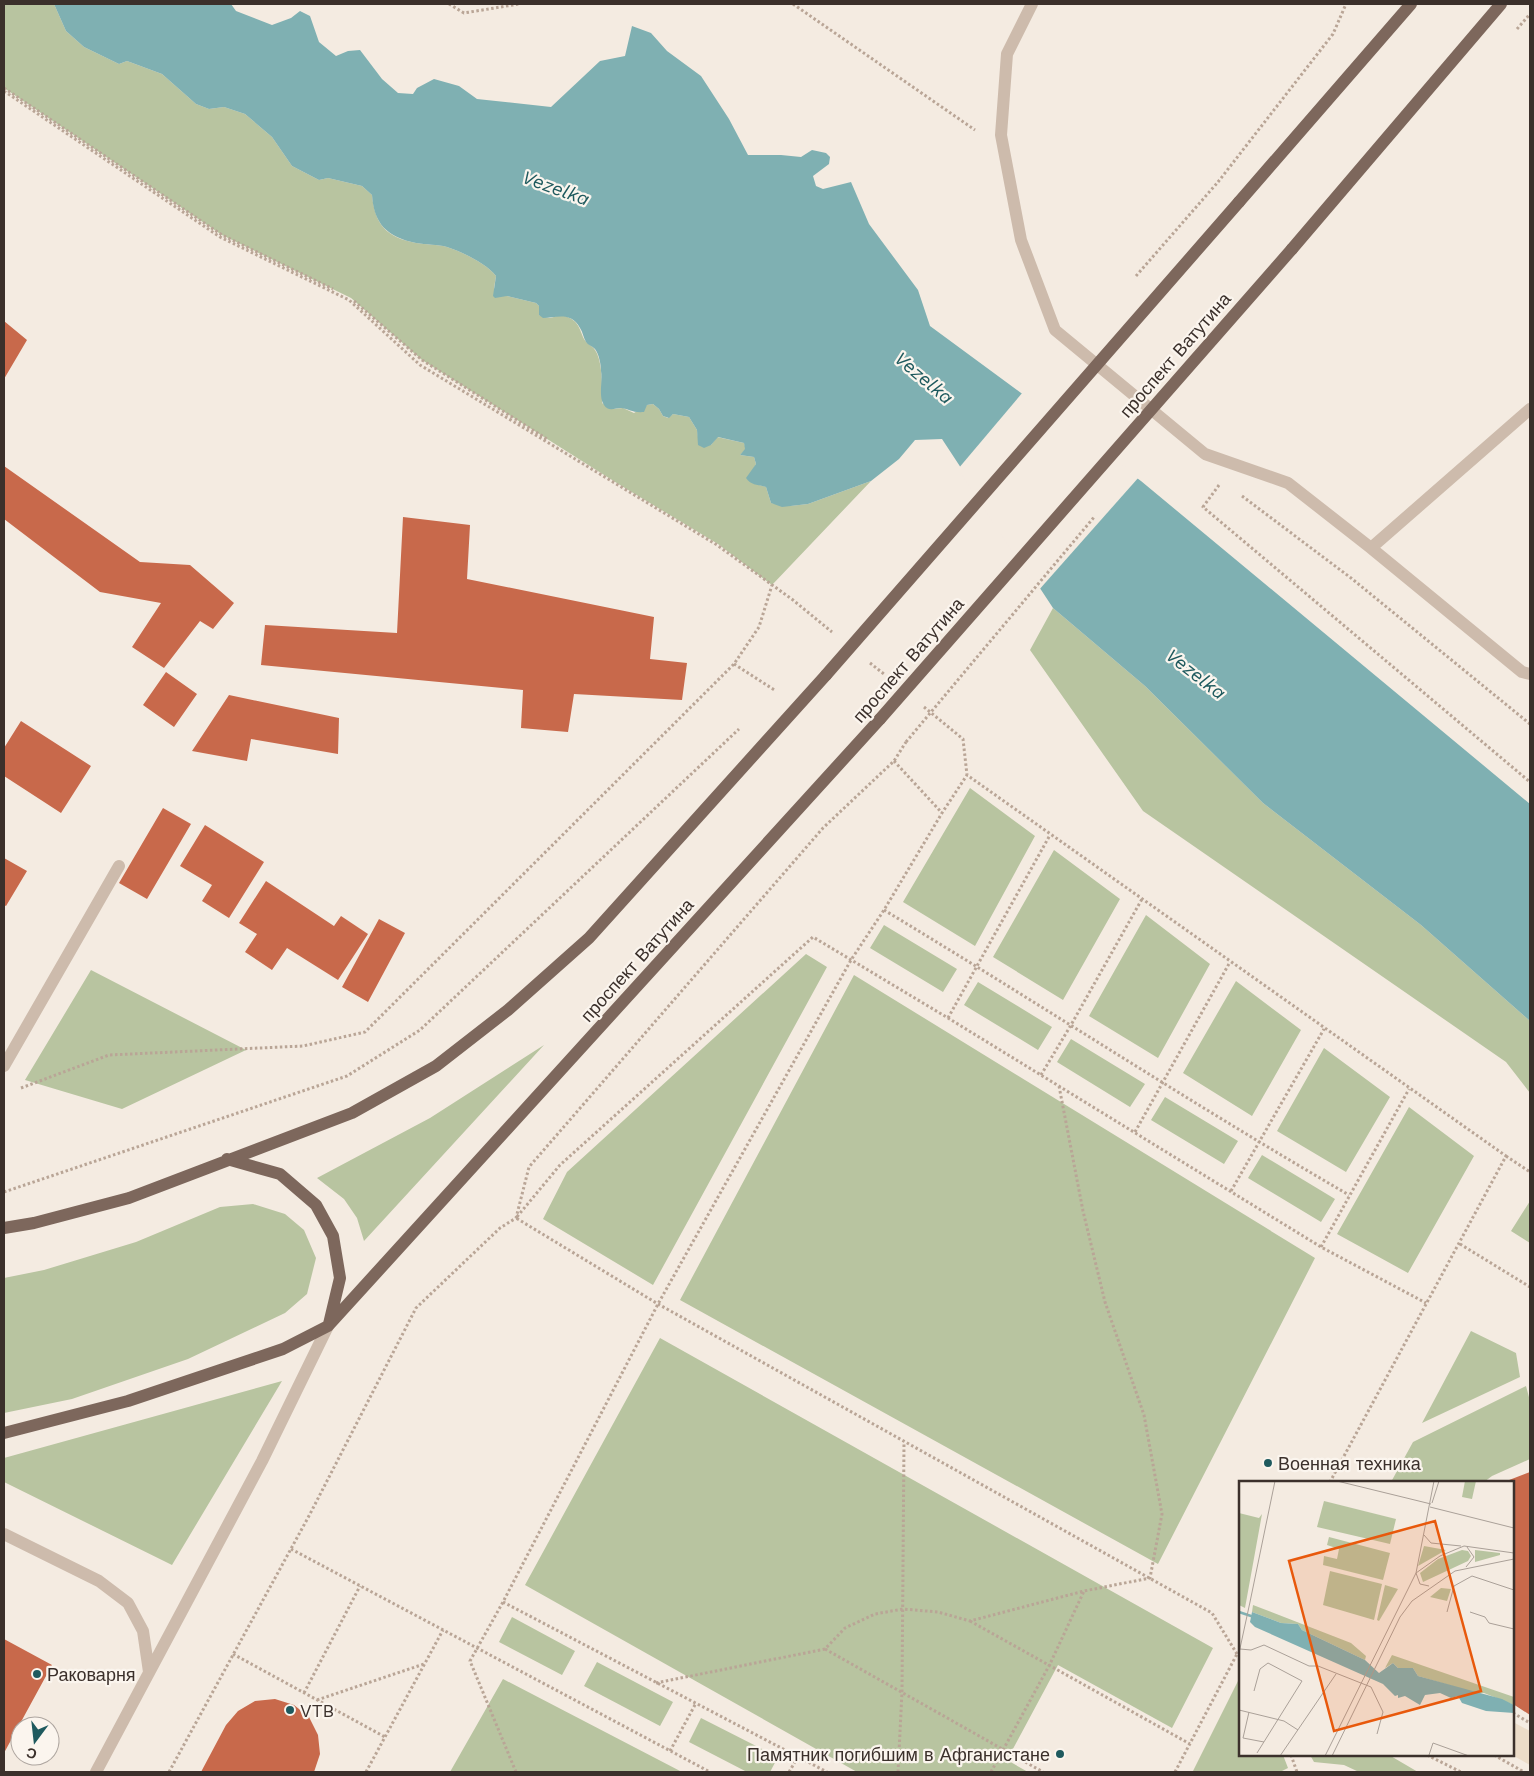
<svg xmlns="http://www.w3.org/2000/svg" width="1534" height="1776" viewBox="0 0 1534 1776" font-family="'Work Sans',sans-serif">
  <style>
    .green { fill: #b8c4a0 }
    .plaza { fill: #ecdcc8 }
    .water { fill: #7fb0b2 }
    .pier { fill: #f4ebe1 }
    .building { fill: #c8694b }
    .lines { fill: none; stroke-linecap: round; stroke-linejoin: round }
    .path { stroke: #b9a596; stroke-width: 3; stroke-dasharray: 2.5 2.5; stroke-linecap: butt }
    .minor { stroke: #cdbbac; stroke-width: 12 }
    .major { stroke: #7d675c; stroke-width: 12 }
    .path-bridge { stroke: #b9a596; stroke-width: 3; stroke-dasharray: 2.5 2.5; stroke-linecap: butt }
    .major-bridge { stroke: #7d675c; stroke-width: 12 }
    .poi-dot { fill: #1f5a5e; stroke: #fbf5ee; stroke-width: 2 }
    .labels { text-anchor: middle; dominant-baseline: central; stroke-width: 4.5; stroke-linejoin: round; paint-order: stroke }
    .street-label { font-size: 18px; fill: #3b302b; stroke: #fbf5ee }
    .poi-label { font-size: 18px; fill: #3b302b; stroke: #fbf5ee; text-anchor: start }
    .water-label { font-size: 19px; font-style: italic; fill: #1f5a5e; stroke: #fbf5ee }
    .inset-river { fill: none; stroke: #7fb0b2; stroke-width: 2.5 }
    .inset-road { fill: none; stroke: #aaa098; stroke-width: 1 }
    .view { fill: #e8590c; fill-opacity: 0.15; stroke: #e8590c; stroke-width: 2.5 }
    .inset-edge { fill: none; stroke: #3b302b; stroke-width: 2.5 }
  </style>
  <rect width="100%" height="100%" fill="#f4ebe1"/>
  <path class="green" d="M4,4h50l12,27 18,16 35,17 8,-3 35,13 34,30 13,5 15,-2 21,7 27,23 20,29 27,14 9,-2 34,8 10,9c3,30 14,42 44,48 10,2 21,1 31,4 15,5 39,16 49,29l-2,12 7,8h6l29,7 3,3v9c3,1 8,3 11,3 6,-1 9,-4 15,-2 14,5 14,12 19,23 3,5 8,6 11,11 8,11 7,39 7,53l9,6 12,-1 11,5 13,-8 6,-1 6,5 4,7 5,2 5,-4 16,3 8,13 1,7 13,8 6,-8 27,6 2,6 -6,6 14,2 2,7 -4,8 7,13 7,2 5,16 19,3 18,-2 63,-23 -99,104 -54,-41 -98,-59 -198,-125 -71,-62 -129,-63 -218,-147z
    M1053,608l92,78 118,117 158,122 109,96v72l-24,-31 -363,-251 -113,-161z
    M970,788l65,48 -60,110 -72,-44z
    M1054,850l66,49 -57,101 -70,-43z
    M1146,915l64,49 -52,94 -69,-42z
    M884,925l73,44 -14,23 -73,-44z
    M806,954l21,13 -174,318 -110,-66 24,-47z
    M91,970l155,80 -124,59 -97,-29z
    M854,975l461,283 -157,306 -478,-264z
    M1236,981l65,49 -49,86 -69,-43z
    M978,982l74,45 -14,23 -74,-45z
    M1071,1039l74,45 -15,23 -73,-45z
    M544,1045l-180,196 -7,-23 -13,-19 -27,-21 113,-60z
    M1324,1048l66,49 -44,75 -69,-41z
    M1165,1097l73,44 -14,23 -73,-44z
    M1409,1107l65,49 -66,117 -71,-39z
    M1262,1155l73,44 -14,23 -73,-44z
    M1530,1201v42l-19,-12z
    M253,1204l32,10 19,16 12,28 -9,36 -22,19 -97,46 -116,40 -68,14v-135l40,-8 92,-28 84,-35z
    M1471,1331l45,22 4,24 -98,46z
    M660,1338l553,310 -41,80 -114,-63 -51,95 21,12h-171l-332,-187z
    M282,1381l-110,184 -168,-83v-24z
    M1526,1386l4,15v58l-38,17 -8,6h-93l22,-40z
    M512,1617l63,34 -13,24 -63,-33z
    M597,1662l76,40 -13,24 -76,-40z
    M1240,1677v78h43l5,13 -8,4h-84l-3,-1z
    M503,1679l179,93h-232z
    M701,1718l77,39 -8,15h-23l-58,-30z
    M1310,1755h79l29,17h-59l-15,-7 -30,-3z"/>
  <path class="plaza" d="M1513,1722l17,9v34l-18,-10z"/>
  <path class="water" d="M54,4h177l5,7 36,14 19,-7 9,-7 10,5 9,26 17,14 12,-5 12,-1 22,29 16,14 15,1 4,-6 17,-9 25,7 18,13 74,8 49,-46 25,-5 7,-30 19,7 16,18 34,25 28,43 19,36h33l20,2 11,-7 14,3 4,4 -1,7 -16,12 3,10 7,3 28,-7 18,42 49,66 12,36 211,155 389,323v217l-109,-96 -158,-122 -118,-117 -92,-78 -111,-169 -27,1 -16,19 -28,22 -63,23 -26,3 -11,-4 -5,-16c-9,-3 -14,-1 -20,-9l10,-14 -2,-7 -14,-2 5,-6 -1,-6 -26,-6 -7,8 -7,3 -6,-3 -1,-15 -8,-13 -16,-3 -4,4 -6,-2 -4,-7 -6,-5 -6,1 -3,7c-12,1 -14,-3 -23,-4 -6,0 -13,4 -17,-3 -6,-9 -1,-24 -3,-34 0,-6 -2,-17 -6,-22 -3,-3 -7,-4 -9,-7 -3,-5 -3,-10 -6,-14 -9,-17 -24,-10 -37,-10l-4,-3v-9l-3,-3 -29,-7 -12,2 -2,-2 3,-20c-10,-13 -34,-24 -49,-29 -10,-3 -21,-2 -31,-4 -29,-6 -42,-19 -44,-48l-10,-9 -34,-8 -9,2 -27,-14 -20,-29 -27,-23 -21,-7 -15,2 -13,-5 -34,-30 -35,-13 -8,3 -35,-17 -18,-16z"/>
  <path class="pier" d="M1023,392l116,85 -101,114 -80,-122z"/>
  <path class="building" d="M4,321l23,19 -23,39z
    M4,466l136,96 50,3 44,38 -21,26 -13,-8 -36,47 -32,-21 29,-44 -61,-11 -96,-73z
    M403,517l67,8 -3,54 187,38 -4,42 37,4 -5,37 -108,-6 -6,38 -47,-4 2,-38 -262,-25 4,-40 132,8z
    M166,672l31,22 -23,33 -31,-22z
    M229,695l110,23 -1,36 -87,-15 -4,22 -55,-10z
    M21,721l70,45 -30,47 -57,-37v-28z
    M163,808l28,16 -44,75 -28,-16z
    M205,825l59,37 -35,56 -27,-17 10,-16 -32,-19z
    M4,858l23,13 -21,35 -2,-1z
    M266,881l68,45 7,-10 27,18 -30,46 -51,-32 -15,22 -27,-18 12,-18 -18,-11z
    M379,919l26,14 -37,69 -26,-15z
    M1530,1472v243l-17,-11v-222h-9z
    M4,1639l48,26 -48,88z
    M275,1699l19,6 15,12 9,18 2,19 -6,18h-113l25,-47 12,-14 17,-10z"/>
  <g class="lines">
    <path class="path" d="M449,4l15,9 55,-9
      M793,4l182,126
      M1517,29l13,-15
      M4,88l218,147 111,54
      M4,91l216,146 129,63 71,65 297,180 76,55 39,32
      M1218,182l115,-148 13,-30
      M354,301l68,59 125,79
      M1219,485l-16,22 327,275
      M1242,496l109,82 179,146
      M870,663l14,11
      M734,664l42,27
      M924,707l39,32 4,36
      M894,761l48,52
      M884,910c156,94 308,194 465,285
      M948,1018l102,-183
      M1041,1075l30,-50 71,-126
      M21,1088l88,-33 194,-9 62,-14 369,-368 25,-37 13,-42
      M1135,1132l95,-170
      M1506,1156l24,16
      M1231,1191l93,-162
      M4,1192l343,-116 73,-46 319,-301
      M1460,1244l70,43
      M1321,1247l88,-158
      M291,1549l419,223
      M503,1602l324,170
      M970,1621l220,123
      M825,1649l218,123
      M233,1654l152,83
      M1237,1654l-25,-41 -554,-309 -142,-86 44,-53 253,-228 135,81 373,229 105,56
      M656,1683l169,-34 20,-21 30,-14 28,-5 35,3 32,9 114,-30 66,-13 12,-64 -18,-99 -39,-113 -22,-91 -24,-125
      M304,1693l56,-107
      M317,1700l107,-36
      M1513,1713l17,10
      M670,1751l26,-48
      M1291,1755l6,17
      M1427,1755l34,17
      M1494,1755l30,17
      M169,1772l141,-258 106,-206 84,-80 16,-10 13,-51 294,-339 71,-67 12,-19
      M366,1772l77,-142
      M516,1772l-46,-111 33,-59 155,-298 193,-344 33,-50 58,-97 25,-38 539,381 -176,326
      M789,1772l9,-15
      M898,1772l4,-80 2,-250
      M991,1772l59,-108 34,-73
      M1175,1772l62,-118 3,2"/>
    <path class="minor" d="M1032,4l-25,50 -6,81 20,105 34,90 150,124 83,29 83,65 151,124 8,2
      M1371,548l159,-139
      M4,1066l115,-200
      M4,1534l95,47 29,22 15,28 6,41
      M96,1772l166,-311 66,-135"/>
    <path class="major" d="M1239,202l172,-198
      M1292,249l209,-245
      M227,1159l53,15 36,31 17,31 7,42 -11,46
      M4,1228l30,-5 95,-25 223,-85 84,-47 72,-56 81,-72 237,-263
      M4,1433l124,-32 155,-52 45,-23 552,-607"/>
    <path class="path-bridge" d="M1136,276l82,-94
      M906,742l189,-226"/>
    <path class="major-bridge" d="M826,675l413,-473
      M880,719l412,-470"/>
  </g>
  <g class="poi-dot">
    <circle cx="1268" cy="1463" r="5"/>
    <circle cx="37" cy="1674" r="5"/>
    <circle cx="290" cy="1710" r="5"/>
    <circle cx="1060" cy="1754" r="5"/>
  </g>
  <g class="labels">
    <g class="street-label">
      <text transform="translate(1175 355) rotate(-49)">проспект Ватутина</text>
      <text transform="translate(908 660) rotate(-49)">проспект Ватутина</text>
      <text transform="translate(637 960) rotate(-48)">проспект Ватутина</text>
    </g>
    <g class="poi-label">
      <text x="1278" y="1463">Военная техника</text>
      <text x="47" y="1674">Раковарня</text>
      <text x="300" y="1710">VTB</text>
      <text x="1050" y="1754" text-anchor="end">Памятник погибшим в Афганистане</text>
    </g>
    <g class="water-label">
      <text transform="translate(556 188) rotate(20)">Vezelka</text>
      <text transform="translate(924 378) rotate(40)">Vezelka</text>
      <text transform="translate(1196 674) rotate(38)">Vezelka</text>
    </g>
  </g>
  <g transform="translate(1239 1481)">
    <rect width="275" height="275" fill="#f4ebe1"/>
    <path d="M226,0h11l-4,18 -10,-2zM85,20l72,18 -6,25 -73,-17zM0,32l20,5 3,-4 -17,94 -6,-3zM90,56l61,16 -7,27 -60,-15 1,-9 13,3 2,-10 -12,-4zM185,65l22,4 -28,16zM223,69l6,1 3,5 -3,5 -45,21 -3,-9 18,-14zM236,69l25,3v2l-25,7zM91,90l52,13 -8,36 -51,-15zM146,104l13,4 -19,32 -2,-1zM202,107l10,1 -4,12 -17,-4zM14,124l98,38 15,13 -1,4 -63,-30 -4,-6 -17,-1 -29,-11zM153,174l122,42v8l-30,-12h-8l-58,-17 -5,-8h-15l-5,-5 -8,5z" fill="#b8c4a0"/>
    <path d="M13,131l29,11 17,1 4,6 63,30 14,13 14,-10 5,5h15l5,8 84,23 12,6v8l-28,-2 -24,-8 -4,-7 -7,2 -11,-5 -15,2 -5,10 -15,-9 -7,2v-3l-3,1 -12,-12 -128,-57 -5,-5z" fill="#7fb0b2"/>
    <path class="inset-river" d="M0,131l21,7"/>
    <path class="inset-road" d="M98,0l94,23M193,22l7,-22M191,26l84,21M185,54l7,8 30,3M227,86l8,-10 -7,-10M177,92l18,-92M177,92l4,11 9,2M11,121l25,-121M208,131l7,-26 18,-10 42,14M231,131l15,5 4,6 25,6M1,168l11,1 13,-5 45,21h9l53,21 12,25 -6,22M0,172l11,-51M15,210l6,-22 8,-6 34,18 -45,72M0,229l45,11 14,9M10,231l-6,26 21,4M190,274l4,-12 36,13M41,275l56,-82M86,275l91,-183 24,-17 24,-10 50,7M93,275l68,-139 12,-16 43,-30 59,-12"/>
    <path class="view" d="M196,40l46,170 -147,40 -45,-170z"/>
    <rect width="275" height="275" class="inset-edge"/>
  </g>
  <rect width="1534" height="1776" fill="none" stroke="#3b302b" stroke-width="10"/>
  <g transform="translate(35 1741) rotate(195)"><circle r="24" fill="#fbf5ee" stroke="#aea6a0"/>
  <path d="M0-4L9 19L0 12L-9 19Z" fill="#1f5a5e"/>
  <text y="-8" font-size="14" font-weight="bold" text-anchor="middle" fill="#3b302b">С</text>
  </g>
</svg>
